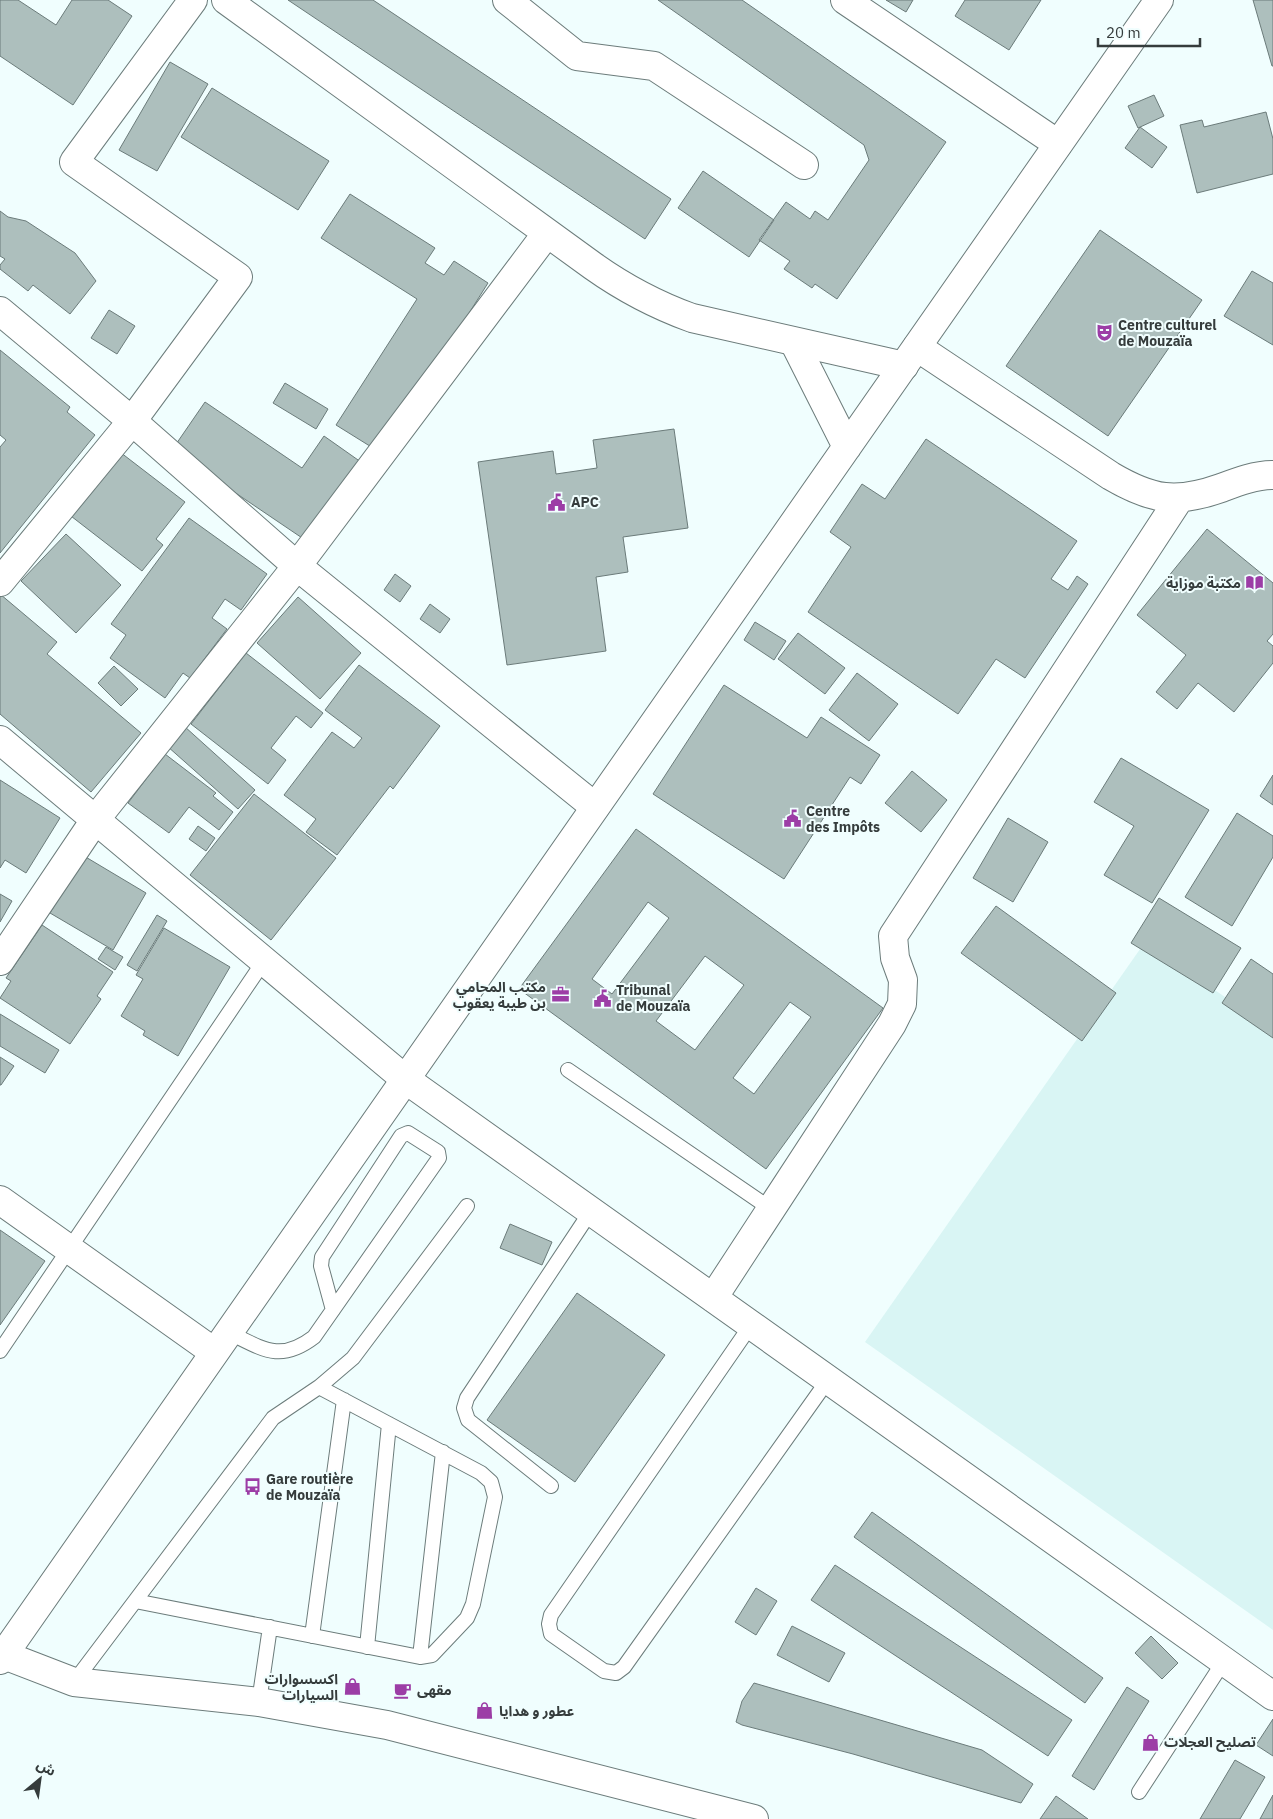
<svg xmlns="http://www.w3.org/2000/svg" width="1273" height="1819" viewBox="0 0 1273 1819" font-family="'IBM Plex Sans','Noto Sans Arabic',sans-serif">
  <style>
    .built { fill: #d9f5f4 }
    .building { fill: #adbfbd; stroke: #6b7b7a; fill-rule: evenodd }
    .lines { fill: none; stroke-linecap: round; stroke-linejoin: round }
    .lane-casing { stroke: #6c7c7b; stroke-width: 16 }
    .street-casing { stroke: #6c7c7b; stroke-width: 30 }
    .secondary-casing { stroke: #6c7c7b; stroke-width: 30 }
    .lane { stroke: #fff; stroke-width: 14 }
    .street { stroke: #fff; stroke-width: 28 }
    .secondary { stroke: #fff; stroke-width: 28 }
    .labels { text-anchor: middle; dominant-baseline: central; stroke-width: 4; stroke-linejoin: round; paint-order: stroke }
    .poi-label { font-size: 14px; font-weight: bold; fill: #353c3c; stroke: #f0fefe; text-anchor: start }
  </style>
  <rect width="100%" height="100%" fill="#f0fefe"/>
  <path class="built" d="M1145,942l128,88v600l-408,-288z"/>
  <path class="building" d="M0,0h18l38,25 16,-25h36l24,16 -59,89 -73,-49z
    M288,0h85l298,199 -26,40z
    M658,0h84l204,142 -109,157 -22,-15 -3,4 -28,-19 6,-8 -31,-21 27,-38 24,17 5,-8 13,9 41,-60 -5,-15z
    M886,0h27l-7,12z
    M965,0h76l-32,50 -54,-34z
    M1253,0h20v66h-1z
    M170,62l38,22 -51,87 -38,-21z
    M212,88l117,73 -31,49 -117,-73z
    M1154,95l10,21 -26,12 -10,-22z
    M1266,112l7,27v35l-76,19 -17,-68 22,-5 2,7z
    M1140,127l27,20 -15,21 -27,-20z
    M703,171l71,49 -25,37 -71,-49z
    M350,194l85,54 -10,15 19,12 10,-14 34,22 -107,170 -45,-28 81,-126 -96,-61z
    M0,211l8,6 18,4 49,32 21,28 -26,33 -37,-29 -5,6 -28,-22v-4l5,-6 -5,-3z
    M1100,230l102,70 -94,136 -102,-70z
    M1252,271l21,12v62l-49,-29z
    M109,310l26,16 -18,28 -26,-16z
    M0,350l70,57 -3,5 28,23 -95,118v-106l6,-7 -6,-5z
    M285,383l43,26 -12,20 -43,-26z
    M205,402l97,66 22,-32 44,31 -54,79 -142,-96z
    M674,429l14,99 -65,9 5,35 -32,5 10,74 -99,14 -29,-203 75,-11 3,23 41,-6 -4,-28z
    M926,439l151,102 -26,38 17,11 9,-14 11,8 -63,94 -29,-19 -38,55 -150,-102 43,-65 -21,-15 32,-48 23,15z
    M116,449l69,53 -29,37 7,6 -21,26 -75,-58z
    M189,518l78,56 -26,36 -16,-11 -13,19 15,11 -37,49 -7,-5 -18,25 -55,-40 16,-23 -15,-11z
    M1207,529l66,54v51l-6,7 6,5v17l-39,49 -36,-29 -21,26 -21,-17 30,-37 -49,-40z
    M66,534l55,51 -45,48 -55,-52z
    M395,574l16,12 -11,16 -16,-12z
    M0,594l57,48 -10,12 94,79 -50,59 -91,-78z
    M298,597l63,56 -41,46 -63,-56z
    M430,604l20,15 -10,14 -20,-14z
    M755,622l31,19 -12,19 -30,-20z
    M798,633l47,35 -20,26 -47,-35z
    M246,653l77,60 -12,15 -15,-12 -25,32 15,12 -18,24 -77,-60z
    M359,665l81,61 -47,63 -3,-3 -53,69 -31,-23 10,-13 -32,-24 48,-63 22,16 8,-10 -37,-28z
    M114,666l24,23 -17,17 -23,-23z
    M857,673l41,31 -29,37 -40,-31z
    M724,685l83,53 14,-21 59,38 -19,29 -11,-7 -66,102 -131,-85z
    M184,726l71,64 -17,19 -71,-63z
    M165,754l51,39 -3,3 20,16 -14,18 -30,-23 -20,26 -41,-30z
    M1121,758l88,52 -57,93 -48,-28 30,-49 -40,-24z
    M912,771l35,29 -26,32 -36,-29z
    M1273,775v30l-13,-9z
    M0,780l60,38 -34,55 -21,-13 -5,8z
    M254,794l82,64 -65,82 -81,-65z
    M1237,813l36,23v21l-41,69 -47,-29z
    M1008,818l40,24 -35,60 -40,-24z
    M198,826l17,12 -9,13 -17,-12z
    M636,829l247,179 -117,161 -247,-180zM648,902l21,16 -57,76 -20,-15zM705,956l39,29 -49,65 -39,-29zM790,1002l21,15 -57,77 -21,-16z
    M84,856l62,37 -33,57 -63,-37z
    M0,894l12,7 -12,21z
    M1159,898l82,50 -28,45 -82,-50z
    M996,906l120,87 -34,48 -121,-88z
    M157,915l10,6 -30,50 -10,-6z
    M42,925l71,47 -16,24 4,3 -31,45 -70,-46 11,-17 -5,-3z
    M164,928l66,39 -52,89 -35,-21 2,-4 -24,-15 22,-37 -7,-4z
    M106,947l17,10 -8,13 -17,-11z
    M1251,959l22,15v64l-51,-35z
    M0,1014l59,36 -14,23 -45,-27z
    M0,1057l14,9 -13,19h-1z
    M510,1224l42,18 -10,23 -42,-17z
    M0,1230l45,31 -45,64z
    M577,1293l88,62 -90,127 -88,-62z
    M872,1512l231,166 -18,25 -231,-166z
    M835,1565l237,155 -24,36 -237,-156z
    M756,1588l21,13 -21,34 -21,-13z
    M792,1626l53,27 -16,29 -52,-27z
    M1151,1636l27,27 -16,16 -27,-26z
    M754,1683l228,67 51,34 -12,19 -168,-49 -111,-29 -6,-3 6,-21z
    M1127,1687l22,14 -55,89 -22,-14z
    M1273,1719v37l-17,-11z
    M1235,1760l30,17 -25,42h-40z
    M1273,1795v24h-13z
    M1056,1796l32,23h-48z"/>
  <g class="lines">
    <defs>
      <path id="lane" d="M568,1070l203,139
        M751,1325l-200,290 -2,9 2,10 53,37 12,2 8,-6 204,-287
        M228,1332c35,17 52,31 86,5l125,-179 -1,-6 -30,-19 -7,3 -79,121 -1,9 12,44
        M0,1351l264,-390
        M551,1486l-83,-66 -4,-12 3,-10 124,-187
        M135,1601l285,56 12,-2 35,-37 6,-14 22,-107 -4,-15 -10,-9 -162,-86
        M312,1636l32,-236
        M367,1647l22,-223
        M420,1657l23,-205
        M74,1682l199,-264 46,-31 34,-29 114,-152
        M259,1702l11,-75
        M1139,1792l85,-131"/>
      <path id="street" d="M226,0l367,266c31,22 63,39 99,52l212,48
        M507,0l70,56 77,10 150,99
        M845,0l213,144
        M0,311l132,110 165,145 298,241
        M917,347l194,129c41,24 65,28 110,12 16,-6 34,-13 52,-13
        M0,582l132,-161 106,-144 -164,-115 119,-162
        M0,740l405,339 868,617
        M0,961l95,-141 202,-254 250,-333
        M0,1200l214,152
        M713,1298l179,-274 10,-20 1,-24 -8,-22 -2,-22 286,-437
        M0,1652l4,3 70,27 185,20 128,23 367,94"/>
      <path id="secondary" d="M794,342l53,105
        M0,1660l1159,-1660"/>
    </defs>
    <use href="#lane" class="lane-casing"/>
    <use href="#street" class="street-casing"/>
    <use href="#secondary" class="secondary-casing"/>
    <use href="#lane" class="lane"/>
    <use href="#street" class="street"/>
    <use href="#secondary" class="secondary"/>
  </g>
  <defs>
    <symbol id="theatre-bare" viewBox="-9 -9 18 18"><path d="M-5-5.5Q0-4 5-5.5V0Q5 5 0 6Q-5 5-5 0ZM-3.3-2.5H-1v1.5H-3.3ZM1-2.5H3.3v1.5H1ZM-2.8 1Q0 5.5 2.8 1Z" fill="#9c3da6" stroke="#f0fefe" stroke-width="2.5" paint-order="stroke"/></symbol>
    <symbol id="civic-bare" viewBox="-9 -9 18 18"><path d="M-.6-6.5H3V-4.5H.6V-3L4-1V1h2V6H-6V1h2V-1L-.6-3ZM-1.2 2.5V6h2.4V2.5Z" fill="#9c3da6" stroke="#f0fefe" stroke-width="2.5" paint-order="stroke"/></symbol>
    <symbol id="library-bare" viewBox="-9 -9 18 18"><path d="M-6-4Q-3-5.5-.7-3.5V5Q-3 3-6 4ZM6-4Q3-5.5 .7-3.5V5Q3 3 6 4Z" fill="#9c3da6" stroke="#f0fefe" stroke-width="2.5" paint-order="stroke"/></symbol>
    <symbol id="office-bare" viewBox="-9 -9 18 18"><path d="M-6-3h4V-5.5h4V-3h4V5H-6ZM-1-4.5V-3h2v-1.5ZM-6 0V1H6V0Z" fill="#9c3da6" stroke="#f0fefe" stroke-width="2.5" paint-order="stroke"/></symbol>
    <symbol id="bus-bare" viewBox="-9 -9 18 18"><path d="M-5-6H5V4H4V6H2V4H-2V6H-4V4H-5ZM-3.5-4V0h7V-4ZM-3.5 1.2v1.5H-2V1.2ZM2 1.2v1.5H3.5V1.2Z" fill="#9c3da6" stroke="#f0fefe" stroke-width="2.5" paint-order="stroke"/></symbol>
    <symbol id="shop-bare" viewBox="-9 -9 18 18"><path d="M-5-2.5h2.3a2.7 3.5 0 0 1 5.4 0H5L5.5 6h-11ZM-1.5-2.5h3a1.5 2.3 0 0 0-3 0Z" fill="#9c3da6" stroke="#f0fefe" stroke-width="2.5" paint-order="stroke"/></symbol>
    <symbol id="cafe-bare" viewBox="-9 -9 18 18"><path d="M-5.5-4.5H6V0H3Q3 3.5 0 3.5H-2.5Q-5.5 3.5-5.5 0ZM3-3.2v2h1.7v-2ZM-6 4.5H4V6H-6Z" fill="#9c3da6" stroke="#f0fefe" stroke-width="2.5" paint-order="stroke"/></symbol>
  </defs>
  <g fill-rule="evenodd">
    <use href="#theatre-bare" x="1092" y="320" width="25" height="25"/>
    <use href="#civic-bare" x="544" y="490" width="25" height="25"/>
    <use href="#library-bare" x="1242" y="570" width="25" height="25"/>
    <use href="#civic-bare" x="780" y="806" width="25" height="25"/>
    <use href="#office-bare" x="548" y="982" width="25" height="25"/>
    <use href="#civic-bare" x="590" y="986" width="25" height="25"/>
    <use href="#bus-bare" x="240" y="1474" width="25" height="25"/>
    <use href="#shop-bare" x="340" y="1674" width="25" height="25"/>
    <use href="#cafe-bare" x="390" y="1678" width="25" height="25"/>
    <use href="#shop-bare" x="472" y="1698" width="25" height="25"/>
    <use href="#shop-bare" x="1138" y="1730" width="25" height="25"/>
  </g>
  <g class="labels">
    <g class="poi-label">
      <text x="1118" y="325">Centre culturel<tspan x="1118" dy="16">de Mouzaïa</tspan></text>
      <text x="571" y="502">APC</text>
      <text x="1241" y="583" text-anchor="end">مكتبة موزاية</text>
      <text x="806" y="811">Centre<tspan x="806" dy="16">des Impôts</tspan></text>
      <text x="546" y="987" text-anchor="end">مكتب المحامي<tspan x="546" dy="16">بن طيبة يعقوب</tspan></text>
      <text x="616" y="990">Tribunal<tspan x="616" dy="16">de Mouzaïa</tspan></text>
      <text x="266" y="1479">Gare routière<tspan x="266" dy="16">de Mouzaïa</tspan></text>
      <text x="338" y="1679" text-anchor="end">اكسسوارات<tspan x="338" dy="16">السيارات</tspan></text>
      <text x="417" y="1690">مقهى</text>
      <text x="499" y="1711">عطور و هدايا</text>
      <text x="1164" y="1742">تصليح العجلات</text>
    </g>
  </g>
  <g transform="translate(40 1779) rotate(29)" stroke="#f0fefe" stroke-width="4" paint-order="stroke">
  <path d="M0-4L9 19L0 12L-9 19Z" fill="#353c3c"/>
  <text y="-8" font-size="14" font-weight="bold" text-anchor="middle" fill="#353c3c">ش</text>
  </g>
  <path d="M1098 38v8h102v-8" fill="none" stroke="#353c3c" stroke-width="2.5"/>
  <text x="1106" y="38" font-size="15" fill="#353c3c" stroke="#f0fefe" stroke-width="4" paint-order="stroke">20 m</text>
</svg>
